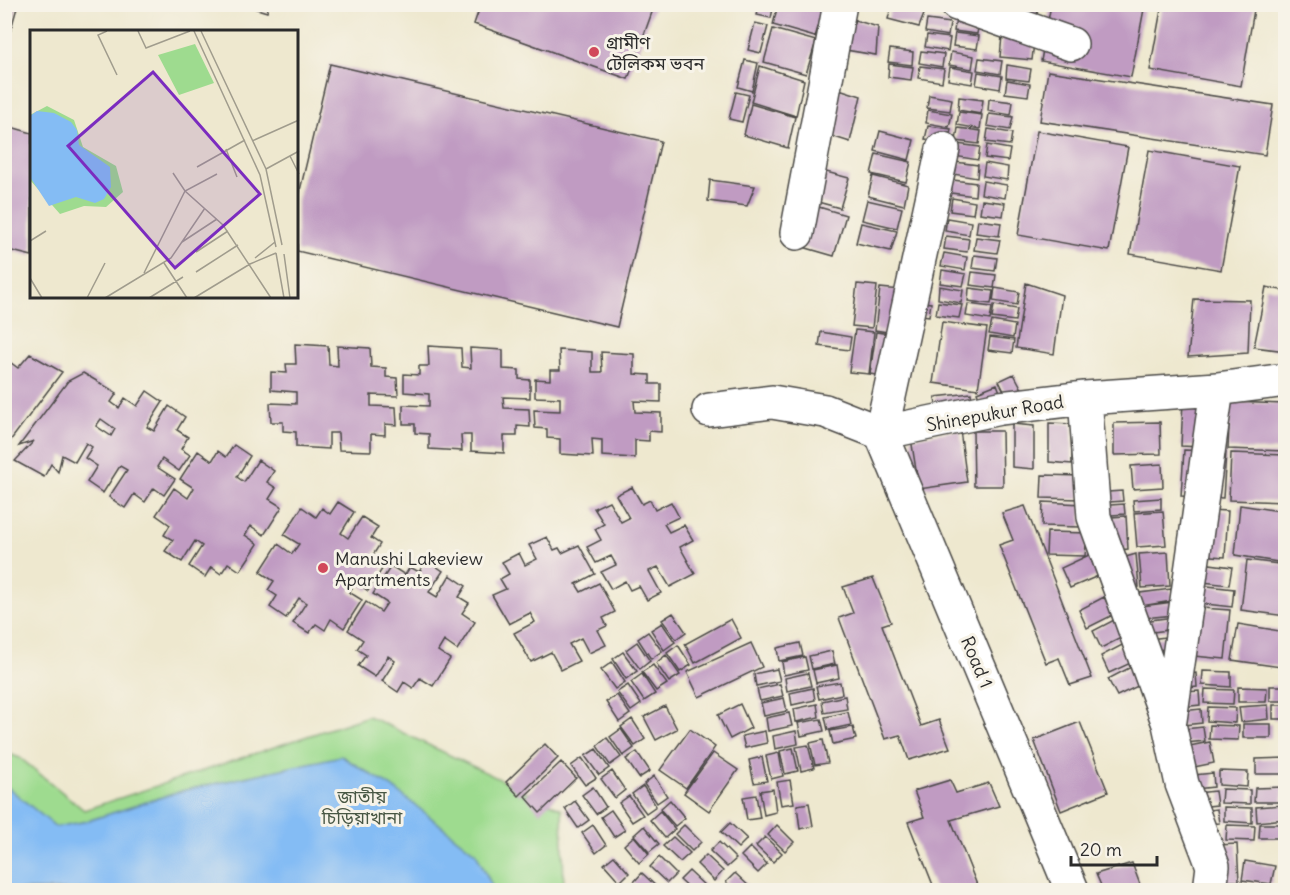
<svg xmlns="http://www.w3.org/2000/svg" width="1290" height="895" viewBox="0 0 1290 895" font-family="Delius,'Noto Sans Bengali',sans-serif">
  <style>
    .green { fill: #9edb8f; stroke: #64835d; stroke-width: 1.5 }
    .water { fill: #84bcf4; stroke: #587490; stroke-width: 1.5 }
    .building { fill: #c09bc2; fill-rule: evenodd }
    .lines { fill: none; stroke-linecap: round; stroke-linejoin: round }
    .minor-casing { stroke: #484744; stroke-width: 36 }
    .minor { stroke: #fff; stroke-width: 33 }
    .poi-dot { fill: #d1495b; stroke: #f7f3e8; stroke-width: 2 }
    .labels { text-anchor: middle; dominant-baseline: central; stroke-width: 6; stroke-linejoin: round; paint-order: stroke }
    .poi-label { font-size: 18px; fill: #2b2b2b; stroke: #f7f3e8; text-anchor: start }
    .street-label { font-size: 18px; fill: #2b2b2b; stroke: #f7f3e8 }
    .park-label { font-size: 18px; fill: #485744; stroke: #f7f3e8 }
    .inset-road { fill: none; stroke: #a09c8d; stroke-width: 1.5 }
    .view { fill: #7b2cbf; fill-opacity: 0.15; stroke: #7b2cbf; stroke-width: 3 }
    .inset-edge { fill: none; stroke: #2b2b2b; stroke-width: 3 }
  </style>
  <rect width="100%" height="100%" fill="#f7f3e8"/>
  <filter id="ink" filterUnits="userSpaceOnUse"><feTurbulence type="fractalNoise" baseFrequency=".0167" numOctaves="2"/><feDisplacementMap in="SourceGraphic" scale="12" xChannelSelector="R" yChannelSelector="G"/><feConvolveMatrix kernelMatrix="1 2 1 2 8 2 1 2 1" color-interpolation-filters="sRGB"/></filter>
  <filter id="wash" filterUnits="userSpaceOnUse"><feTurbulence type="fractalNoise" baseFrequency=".008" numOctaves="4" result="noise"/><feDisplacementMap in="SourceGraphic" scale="24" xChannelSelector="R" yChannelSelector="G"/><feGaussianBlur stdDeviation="1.35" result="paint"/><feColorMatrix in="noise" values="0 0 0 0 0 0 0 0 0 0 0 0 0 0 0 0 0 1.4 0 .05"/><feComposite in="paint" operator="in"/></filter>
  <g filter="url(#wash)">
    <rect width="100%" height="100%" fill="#eee8cf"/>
    <path class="green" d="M368,716l194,93 2,81h-559l-1,-138 16,6 64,52z"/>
    <path class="water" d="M341,756l51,31 84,66 18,37h-489v-105l51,42 31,-6 94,-30z"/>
    <g id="blocks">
      <path class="building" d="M4,4h14l-13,46h-1z
        M241,4h28l-2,8z
        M481,4h174l-27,75 -154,-55z
        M760,4h14l-3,14 -14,-3z
        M778,4h47l-10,33 -42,-12z
        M892,4h36l-9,23 -31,-8z
        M1005,4l33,3 -6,53 -32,-3z
        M1051,4h94l-14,73 -90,-16z
        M1162,4h93l-14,82 -91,-16z
        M841,16l37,11 -2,28 -36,-6z
        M956,18l23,3 -2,13 -23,-3z
        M927,20l23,3 -2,13 -23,-4z
        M755,23l13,3 -7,27 -13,-3z
        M773,29l43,12 -10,33 -42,-12z
        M955,33l24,3 -2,13 -24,-3z
        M927,35l23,3 -2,13 -23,-4z
        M890,49l23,3 -1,13 -24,-3z
        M921,51l23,3 -2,13 -23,-4z
        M951,52l23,4 -2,13 -23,-4z
        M979,58l23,3 -2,13 -23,-4z
        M745,60l13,3 -6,28 -14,-4z
        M330,64l331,77 -44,186 -320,-76v-48z
        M889,64l24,3 -2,13 -23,-3z
        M1007,65l24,4 -2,12 -23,-3z
        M760,66l44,14 -8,36 -45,-14z
        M920,66l24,3 -2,13 -24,-4z
        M950,67l24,4 -2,13 -24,-4z
        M1048,71l225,34 -8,50 -225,-34z
        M978,72l24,4 -2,13 -24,-4z
        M1007,80l23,4 -2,12 -23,-3z
        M836,88l25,8 -11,46 -25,-8z
        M736,92l13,3 -7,27 -13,-3z
        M929,95l23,4 -2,12 -23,-3z
        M959,97l24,3 -2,14 -23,-4z
        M989,99l24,3 -2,13 -23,-4z
        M751,104l44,13 -7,31 -44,-13z
        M928,110l24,4 -3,13 -23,-4z
        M959,112l23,3 -2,14 -23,-4z
        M989,114l24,3 -3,13 -23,-4z
        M4,125l28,8v123l-28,-7z
        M928,126l23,3 -2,13 -24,-3z
        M958,128l23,3 -2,13 -23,-3z
        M988,129l24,4 -2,12 -24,-3z
        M880,131l34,9 -5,20 -34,-9z
        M1037,131l91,16 -19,104 -91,-16z
        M957,144l23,3 -2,13 -24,-4z
        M987,145l23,4 -2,12 -23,-3z
        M1149,150l91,16 -19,104 -91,-16z
        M876,154l35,8 -5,20 -35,-8z
        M955,162l23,3 -1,13 -24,-4z
        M985,163l23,4 -1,13 -24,-4z
        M800,165l49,13 -9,30 -48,-13z
        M873,176l35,9 -4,20 -36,-9z
        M710,180l45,6 -8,20 -39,-5z
        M953,180l23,3 -1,13 -24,-3z
        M983,181l24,4 -2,13 -24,-4z
        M952,198l23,4 -2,12 -23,-3z
        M795,200l51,15 -12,41 -52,-15z
        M867,200l35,8 -5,20 -35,-8z
        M982,200l23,3 -2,13 -23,-3z
        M947,218l24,4 -2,13 -24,-4z
        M978,220l23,3 -2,13 -23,-3z
        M861,223l36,8 -6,20 -35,-8z
        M946,236l23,3 -2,13 -23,-3z
        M976,237l24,3 -3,13 -23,-3z
        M944,253l23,4 -2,13 -24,-4z
        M974,255l23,3 -2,13 -23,-3z
        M942,270l24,4 -3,12 -23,-3z
        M972,272l24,3 -2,13 -24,-3z
        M1026,283l36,12 -8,59 -38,-6z
        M857,284l20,2 -5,42 -20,-2z
        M939,286l24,4 -2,13 -23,-4z
        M1266,287l20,4v60l-32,-4z
        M880,288l20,2 -6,43 -19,-3z
        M969,288l24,3 -2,13 -23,-3z
        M995,288l24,4 -2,13 -24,-4z
        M1194,299l56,1 -2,53 -60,4z
        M908,300l23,3 -2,13 -24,-3z
        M938,302l24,3 -3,13 -23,-3z
        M968,304l24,3 -2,13 -24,-4z
        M994,305l23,4 -2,12 -23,-3z
        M992,321l23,4 -2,13 -24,-4z
        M942,322l45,6 -9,61 -45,-6z
        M855,330l19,2 -5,42 -20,-2z
        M821,332l30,5 -2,13 -30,-4z
        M876,332l20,3 -6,42 -20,-3z
        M990,337l24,3 -2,13 -24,-3z
        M295,344l33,2 1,19 9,1 -1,-20 33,2 1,19 15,1v9l11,1 1,18 -27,-1v11l25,1 1,18 -12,-1v11l-14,-1v17l-32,-1 -1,-17h-9v16l-33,-2v-15l-13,-1v-9h-12l-1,-19 26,1v-12l-25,-2v-18l16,1 -1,-9h10z
        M428,346l33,2 1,19 9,1 -1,-20 33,2v19l16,1v9l11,1v18l-27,-1 1,11 25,1 1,18 -13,-1v10h-13v17l-33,-2v-16h-10l1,16 -33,-2v-15l-14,-1v-9h-12v-19l26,1v-12l-25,-2v-18l15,1v-9h10z
        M559,350l33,2v20h10l-1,-20 33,2v20l16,1v9h11v18l-27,-1 1,11 26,1v19l-12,-1v10l-14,-1v18l-33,-2v-16l-10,-1 1,17 -33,-2v-15l-13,-1v-9l-12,-1 -1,-18 26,1v-13l-25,-1v-18l15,1v-10h10z
        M30,354l32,18 -58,77v-86l3,-3 11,8z
        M83,373l34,20 -6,9 8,6 6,-10 12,8 10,-15 16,11 -16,25 7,4 15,-25 16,11 -8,13 11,7 -7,12 9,6 -11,16 -17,-12 -5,8 18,12 -11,16 -10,-7 -9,14 -11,-8 -9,14 -16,-11 18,-27 -7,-4 -17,27 -16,-11 10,-16 -12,-8 7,-11 -6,-4 -11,19 -13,-7 -4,17 -7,-8 -7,13 -29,-16 19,-20 -15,5 49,-65zM101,419l14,10 -4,7 -15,-10z
        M1014,374l9,17 -15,8 -9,-18z
        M997,384l6,16 -20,7 -6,-15z
        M971,393l2,17 -36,4 -2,-17z
        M1183,401l42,2 -3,45 -41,-2z
        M1230,402l56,2v47l-58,-2z
        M1160,422l1,32 -47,1v-32z
        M1049,423l23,1v40l-23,-2z
        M1012,424l22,2v43l-22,-2z
        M960,430l7,52 -48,7 -8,-51z
        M973,431h29l1,55h-29z
        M234,445l16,11 -13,21 7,5 14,-22 16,11 -7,11 9,6 -7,11 13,8 -18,28 -13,-9 -6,9 13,9 -18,27 -12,-8 -7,11 -10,-7 -6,10 -16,-11 13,-20 -7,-5 -13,21 -17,-11 8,-11 -9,-5 6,-10 -14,-10 18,-27 14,10 6,-10 -14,-9 18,-28 14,10 6,-10 8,6z
        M1184,450l42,2 -3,46 -42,-2z
        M1231,453l55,2v47l-57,-2z
        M1162,464l1,23 -30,2 -2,-23z
        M1042,475l39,1 -1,23 -39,-1z
        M632,487l10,17 8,-4 5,10 16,-8 8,15 -15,7 5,8 15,-7 9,15 -13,7 15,27 -25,13 -12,-20 -9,4 12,22 -14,7 -8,-14 -9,4 -5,-9 -14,8 -10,-17 15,-7 -5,-9 -15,7 -9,-16 14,-7 -6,-11 9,-5 -10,-16 15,-7 12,21 8,-4 -13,-23z
        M1122,491l1,10 -27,2 -1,-10z
        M1161,498v11l-27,2 -1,-11z
        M338,502l16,10 -13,21 7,5 14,-21 16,10 -7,11 9,6 -7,11 13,8 -18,28 -12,-9 -7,10 13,8 -18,28 -13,-9 -6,11 -9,-6 -7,9 -16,-10 13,-20 -7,-5 -13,20 -16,-11 7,-11 -9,-6 6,-9 -14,-9 18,-28 14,10 7,-10 -15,-9 18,-28 14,10 6,-9 8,6z
        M1043,502l39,2 -1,23 -39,-1z
        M1124,504l1,10 -27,2 -1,-10z
        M1240,505l46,7 -2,51 -49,-8z
        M1025,506l67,172 -22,7 -11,-27 -13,5 -47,-118 14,-5 -11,-27z
        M1186,509l42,2 -3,46 -42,-3z
        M1163,511l3,34 -29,2 -3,-34z
        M1126,516l2,33 -29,3 -2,-34z
        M1047,532l40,1 -2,23 -39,-1z
        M547,537l7,13 5,-2 3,5 17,-8 16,29 -19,10 5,8 18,-9 16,29 -12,6 4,8 -9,4 8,15 -17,8 -8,-15 -12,6 10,17 -18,9 -10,-18 -20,10 -17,-29 21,-11 -5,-9 -21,11 -17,-29 14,-6 -6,-10 9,-5 -7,-12 17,-9 6,12 12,-6 -8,-14z
        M1168,552l2,34 -28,2 -3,-34z
        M1136,554l3,33 -28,3 -12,-25z
        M1089,555l9,21 -28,12 -9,-20z
        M427,560l16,11 -14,21 8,5 13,-22 16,11 -7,11 10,6 -7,10 13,9 -18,28 -13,-9 -6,10 12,8 -17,27 -13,-8 -7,10 -9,-6 -6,10 -16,-11 13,-20 -7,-5 -13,21 -17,-11 8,-11 -9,-6 6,-9 -15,-10 18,-28 15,10 6,-9 -14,-9 18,-28 14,9 5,-8 9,5z
        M1247,560l39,5v51l-45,-6z
        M1187,561l45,6 -3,18 -44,-5z
        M873,578l18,44 -9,3 39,101 18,-6 11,28 -41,12 -9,-25 -15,4 -46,-121 14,-5 -10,-26z
        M1190,584l44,5 -2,18 -44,-5z
        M1171,589l1,12 -31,5 -1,-13z
        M1104,597l9,18 -26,13 -8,-18z
        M1173,602l1,13 -30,3 -2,-12z
        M1187,607l43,3 -5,49 -42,-4z
        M673,613l13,19 -10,7 -14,-19z
        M1174,617l2,12 -31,4 -2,-12z
        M1118,618l9,17 -26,13 -8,-17z
        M731,619l10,19 -46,25 -10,-19z
        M662,623l13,19 -11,8 -13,-20z
        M1238,624l48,8 -5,35 -49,-7z
        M648,632l14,19 -11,8 -13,-20z
        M1181,635l1,11 -30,5 -2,-12z
        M637,642l13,19 -10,8 -14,-19z
        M751,643l11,24 -63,30 -12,-25z
        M800,643l3,13 -24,5 -2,-13z
        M1126,643l9,18 -26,12 -8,-17z
        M678,645l13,20 -11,7 -13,-19z
        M832,651l3,13 -23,5 -3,-13z
        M623,652l14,19 -11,8 -13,-20z
        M666,655l14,20 -11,7 -13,-19z
        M805,657l3,13 -24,5 -2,-13z
        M612,662l13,20 -10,7 -14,-19z
        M653,665l14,19 -11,7 -14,-19z
        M837,665l2,13 -23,5 -3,-13z
        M1133,666l9,18 -25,12 -9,-17z
        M777,669l3,12 -24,5 -2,-12z
        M1203,671l28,1v15l-29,-2z
        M808,673l3,13 -24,5 -2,-13z
        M1196,673l1,14 -28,3 -1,-14z
        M642,674l13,20 -11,7 -13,-19z
        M840,682l2,12 -23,5 -3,-13z
        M780,684l3,12 -23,5 -3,-12z
        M628,685l13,19 -10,7 -14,-19z
        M1270,686h16v15h-16z
        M1238,687l29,1 -1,14h-28z
        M813,688l2,12 -23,5 -2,-12z
        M1205,689l29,1 -1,14 -29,-1z
        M1199,691l1,14 -28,3 -2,-15z
        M617,695l13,19 -11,8 -13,-20z
        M845,696l2,13 -23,4 -2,-12z
        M784,698l3,13 -23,5 -3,-13z
        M740,704l11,24 -21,11 -12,-24z
        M817,704l2,13 -23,5 -2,-13z
        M1268,705l1,14 -28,3 -2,-15z
        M1273,705h13v14h-13z
        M665,706l12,23 -21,11 -12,-23z
        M1208,707l28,1 -1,15 -28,-2z
        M1201,709l1,14 -28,3 -2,-14z
        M848,712l3,13 -23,5 -3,-13z
        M789,713l3,13 -24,5 -2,-13z
        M632,719l13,20 -10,7 -14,-19z
        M821,719l3,12 -23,5 -3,-13z
        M1080,722l28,70 -47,19 -27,-71z
        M1243,724h28v14h-28z
        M1210,725l29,1 -1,14 -29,-1z
        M853,727l3,12 -23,5 -3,-13z
        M1203,727l2,14 -29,3 -1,-14z
        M621,729l13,19 -11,8 -13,-19z
        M690,729l25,18 -29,41 -26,-18z
        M765,731l2,12 -22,5 -3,-12z
        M796,731l2,13 -23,5 -2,-13z
        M607,738l14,19 -11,8 -13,-19z
        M823,740l5,23 -13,2 -5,-22z
        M1210,742l4,21 -30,6 -5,-21z
        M545,744l13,14 -39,38 -13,-14z
        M808,745l6,23 -13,3 -5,-24z
        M793,748l5,23 -13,3 -5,-23z
        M596,749l13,19 -10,7 -14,-19z
        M637,752l13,19 -11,7 -13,-19z
        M713,753l25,17 -29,41 -25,-18z
        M779,753l4,23 -12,3 -5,-23z
        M762,757l5,24 -13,2 -5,-23z
        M582,758l14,20 -11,7 -14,-19z
        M1286,758v16h-30v-15z
        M561,762l15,16 -36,35 -15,-17z
        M612,771l13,19 -10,8 -14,-19z
        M1219,771l29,1 -1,15 -28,-2z
        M1213,773l1,14 -29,3 -1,-14z
        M654,776l13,20 -10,7 -13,-19z
        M790,780l4,23 -13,2 -4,-23z
        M950,780l6,13 33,-10 10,23 -48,14 28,70h-44l-27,-68 16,-5 -10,-26z
        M643,786l13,20 -10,7 -14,-19z
        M593,787l13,20 -10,7 -14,-19z
        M1283,787v15h-29l1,-14z
        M773,789l3,23 -12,3 -4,-24z
        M1222,789l28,1v14l-29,-1z
        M1215,791l2,14 -29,3 -1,-14z
        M756,795l4,23 -13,2 -4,-23z
        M629,796l14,19 -11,7 -13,-19z
        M670,800l15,18 -10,8 -15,-17z
        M575,801l14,19 -11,8 -13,-19z
        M809,803l4,23 -13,3 -3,-24z
        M1284,805l1,14 -28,3 -1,-15z
        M1224,807l28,1v15l-28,-2z
        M1217,809l2,14 -29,3 -1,-14z
        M611,810l14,20 -11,7 -13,-20z
        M660,811l15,18 -10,9 -15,-18z
        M730,823l17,16 -9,9 -17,-16z
        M1260,824h26v14h-27z
        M593,825l13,20 -10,8 -14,-20z
        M684,825l17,17 -9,9 -17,-17z
        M777,825l17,17 -9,9 -17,-16z
        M1227,825l28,1 -1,15 -28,-1z
        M644,826l15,18 -10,8 -15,-17z
        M634,836l15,18 -10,9 -15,-18z
        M673,837l17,16 -10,9 -17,-16z
        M765,837l17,16 -9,9 -17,-16z
        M719,842l17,17 -9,8 -17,-16z
        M1237,844l2,37 -30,1 -11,-36z
        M750,847l17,17 -9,9 -17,-17z
        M706,855l17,16 -9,10 -17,-17z
        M614,856l15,17 -9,9 -16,-18z
        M659,857l17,17 -9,9 -17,-16z
        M1245,861l30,5 -4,18 -29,-4z
        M1132,863l10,27h-39l-7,-16z
        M689,871l17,16 -3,3h-12l-11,-10z
        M642,873l18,17h-18l-9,-7z
        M735,873l18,17h-19l-8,-8z"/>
    </g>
  </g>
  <g filter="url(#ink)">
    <use href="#blocks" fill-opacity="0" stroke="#484744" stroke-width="1.5"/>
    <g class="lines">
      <defs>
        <path id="minor" d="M957,4l114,40
          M943,149l-62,284 191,457
          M797,233l43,-229
          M1085,398l9,119 75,207 13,60 31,82 -3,24
          M709,410l63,-8 53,9 56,22 119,-25 85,-10 132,-9 69,-9
          M1170,720l47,-331"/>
      </defs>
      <use href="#minor" class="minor-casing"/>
      <use href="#minor" class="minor"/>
    </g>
  </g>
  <g class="poi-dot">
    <circle cx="594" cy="52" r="6"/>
    <circle cx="323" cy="568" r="6"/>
  </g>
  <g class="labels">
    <g class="poi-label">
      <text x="606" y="42">গ্রামীণ<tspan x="606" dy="21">টেলিকম ভবন</tspan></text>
      <text x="335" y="558">Manushi Lakeview<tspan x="335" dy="21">Apartments</tspan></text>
    </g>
    <g class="street-label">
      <text transform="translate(995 413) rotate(-10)">Shinepukur Road</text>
      <text transform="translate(977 662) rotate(67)">Road 1</text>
    </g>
    <g class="park-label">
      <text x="362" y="796">জাতীয়<tspan x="362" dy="21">চিড়িয়াখানা</tspan></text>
    </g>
  </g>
  <g transform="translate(30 30)">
    <rect width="268" height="268" fill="#eee8cf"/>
    <path d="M165,14l19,39 -35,12 -21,-40zM17,76l27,14 9,27 33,19 7,26 -17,15 -22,-1 -24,8 -30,-34v-65z" fill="#9edb8f"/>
    <path d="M7,81l17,2 17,9 6,8 2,15 31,22 1,20 -7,12 -9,4 -19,-6 -27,9 -19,-29v-61z" fill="#84bcf4"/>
    <path class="inset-road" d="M77,1l-9,4 19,40M108,1l8,17 44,-17M164,1l66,144 16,72M171,1l65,138 16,76M222,111l47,-21M196,119l11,28M260,126l9,18M167,137l48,-27M236,139l33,-18M143,143l12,18 38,34 48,73M0,211l16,-10M152,212l35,-23M166,222l32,-21M246,223l8,45M254,224l6,44M225,228l20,-16M134,233l23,35M166,242l42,-27M114,243l41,-82 32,-17M0,248l12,20M57,268l18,-35M75,268l66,-40 34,-50M119,268l34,-21M164,268l56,-34 26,-11"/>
    <path class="view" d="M123,42l107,122 -85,74 -107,-122z"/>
    <rect width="268" height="268" class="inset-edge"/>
  </g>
  <rect width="1290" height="895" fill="none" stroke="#f7f3e8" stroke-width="24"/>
  <path d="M1071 856v9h86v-9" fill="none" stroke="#2b2b2b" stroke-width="3"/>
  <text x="1080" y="856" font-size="18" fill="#2b2b2b" stroke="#f7f3e8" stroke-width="4.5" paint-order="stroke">20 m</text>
</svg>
